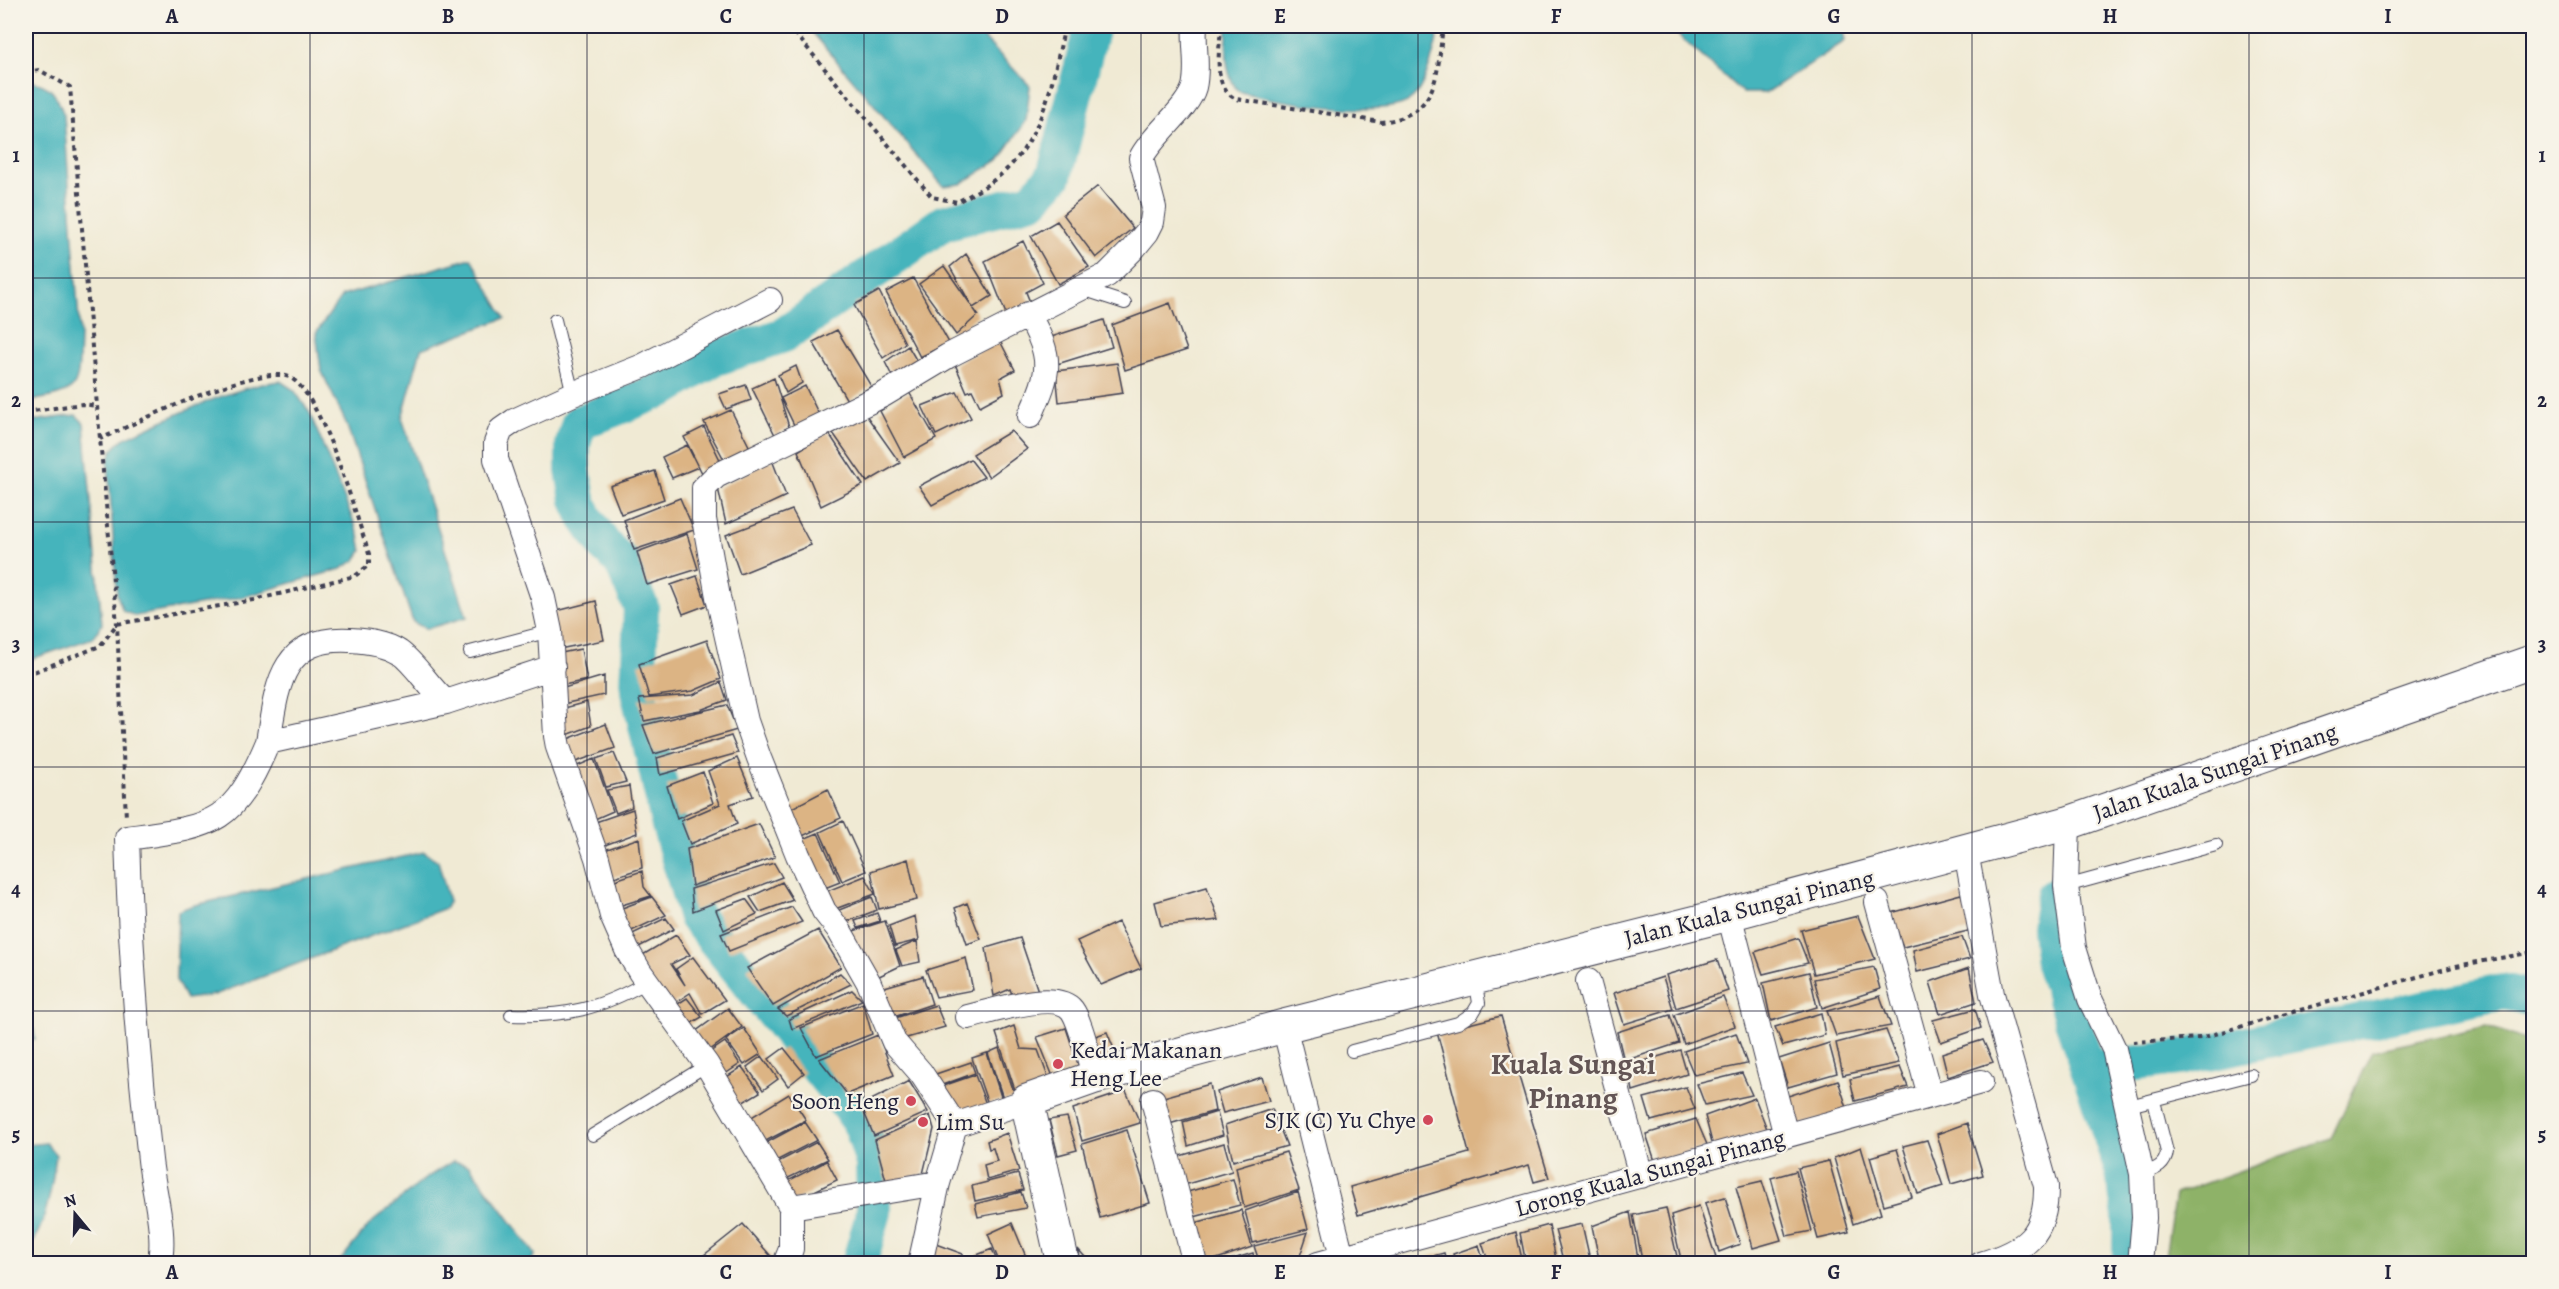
<svg xmlns="http://www.w3.org/2000/svg" width="2559" height="1289" viewBox="0 0 2559 1289" font-family="Alegreya,serif">
  <style>
    .forest { fill: #8eb267; stroke: #586a51; stroke-width: 1.5 }
    .water { fill: #45b4bc; stroke: #346b7c; stroke-width: 1.5 }
    .lines { fill: none; stroke-linecap: round; stroke-linejoin: round }
    .river { stroke: #45b4bc; stroke-width: 36 }
    .building { fill: #dcb484 }
    .lane-casing { stroke: #414052; stroke-width: 14 }
    .street-casing { stroke: #414052; stroke-width: 26 }
    .secondary-casing { stroke: #414052; stroke-width: 35 }
    .path { stroke: #414052; stroke-width: 4; stroke-dasharray: 4.5 4.5; stroke-linecap: butt }
    .lane { stroke: #fff; stroke-width: 12 }
    .street { stroke: #fff; stroke-width: 24 }
    .secondary { stroke: #fff; stroke-width: 33 }
    .grid { fill: none; stroke: #22223b; stroke-width: 1.5; stroke-opacity: 0.55 }
    .poi-dot { fill: #d1495b; stroke: #f7f3e8; stroke-width: 2 }
    .labels { text-anchor: middle; dominant-baseline: central; stroke-width: 4.5; stroke-linejoin: round; paint-order: stroke }
    .street-label { font-size: 24px; fill: #22223b; stroke: #f7f3e8 }
    .poi-label { font-size: 24px; fill: #22223b; stroke: #f7f3e8; text-anchor: start }
    .district-label { font-size: 30px; font-weight: bold; fill: #635555; stroke: #f7f3e8 }
    .neatline { fill: none; stroke: #22223b; stroke-width: 2 }
    .grid-label { font-size: 20px; text-anchor: middle; font-weight: bold; fill: #22223b }
  </style>
  <rect width="100%" height="100%" fill="#f7f3e8"/>
  <filter id="ink" filterUnits="userSpaceOnUse"><feTurbulence type="fractalNoise" baseFrequency=".0167" numOctaves="2"/><feDisplacementMap in="SourceGraphic" scale="12" xChannelSelector="R" yChannelSelector="G"/><feConvolveMatrix kernelMatrix="1 2 1 2 8 2 1 2 1" color-interpolation-filters="sRGB"/></filter>
  <filter id="wash" filterUnits="userSpaceOnUse"><feTurbulence type="fractalNoise" baseFrequency=".008" numOctaves="4" result="noise"/><feDisplacementMap in="SourceGraphic" scale="24" xChannelSelector="R" yChannelSelector="G"/><feGaussianBlur stdDeviation="1.35" result="paint"/><feColorMatrix in="noise" values="0 0 0 0 0 0 0 0 0 0 0 0 0 0 0 0 0 1.4 0 .05"/><feComposite in="paint" operator="in"/></filter>
  <g filter="url(#wash)">
    <rect width="100%" height="100%" fill="#f0ead4"/>
    <path class="forest" d="M2487,1026l46,17v220h-369l11,-69 156,-56 41,-87z"/>
    <path class="water" d="M807,26h165l58,60 -4,35 -27,39 -38,24 -18,2z
      M1227,26h212c-2,18 -13,59 -26,72 -24,23 -143,3 -175,-7 -15,-19 -11,-43 -11,-65z
      M1668,26h174l3,15 -79,52h-23z
      M26,80c25,5 29,11 38,35l16,221c-2,57 1,55 -54,66z
      M471,258l34,60 -84,31 -19,69 65,199 -41,12 -13,-7 -67,-199 -25,-53 -5,-37 26,-37z
      M280,381l14,9 16,23 49,122 3,16 -6,9 -15,9 -46,13 -52,15 -108,19 -12,-5 -6,-16 -9,-133 4,-12 11,-11c46,-21 108,-52 157,-58z
      M76,415l8,8 18,201 -9,14 -67,23v-239z
      M424,852l14,9 11,40 -3,7 -232,87 -28,4 -10,-19 2,-69 13,-5z
      M26,983l9,56 -9,3z
      M46,1143l10,12c-3,25 -11,79 -30,94v-104z
      M453,1161l16,4 66,89 -5,9h-195l5,-2 30,-37 56,-46z"/>
    <g class="lines">
      <path class="river" d="M2055,895l-6,33 4,35 70,210 7,42v49
        M2090,1069l89,-11 325,-66 30,6
        M859,1264l15,-52 -1,-49 -11,-36 -12,-19 -154,-191 -27,-92 -31,-134 3,-84 -20,-46 -16,-15 -19,-28 -8,-18 -5,-30v-26l6,-21 87,-35 47,-29 71,-24 159,-112 89,-23 22,-24 38,-150"/>
    </g>
    <g id="blocks">
      <path class="building" d="M1098,186l35,42 -37,30 -33,-44z
        M1057,221l32,46 -31,17 -27,-48z
        M1023,241l20,42 -17,9 4,10 -24,12 -21,-53z
        M966,254l26,42 -19,12 -23,-41z
        M944,266l34,49 -22,20 -37,-51z
        M913,278l36,65 -29,14 -34,-65z
        M879,291l26,52 -22,15 -29,-53z
        M1170,303l17,47 -62,20 -13,-45z
        M1104,320l8,27 -58,18 -9,-26z
        M837,330l34,56 -23,16 -35,-60z
        M1000,341l15,29 -15,8 4,15 -24,13 -8,-16 -5,2 -12,-28z
        M908,346l13,22 -25,16 -11,-22z
        M1117,363l6,30 -64,9 -3,-31z
        M796,366l6,17 -16,10 -8,-18z
        M774,378l15,49 -14,8 -23,-47z
        M746,385l5,15 -25,9 -7,-15z
        M805,386l15,31 -24,12 -15,-31z
        M909,392l27,47 -32,18 -24,-46z
        M957,392l14,26 -35,17 -14,-29z
        M731,410l20,40 -24,15 -23,-43z
        M866,415l34,48 -33,19 -34,-49z
        M704,427l20,41 -19,11 -21,-42z
        M1011,431l16,18 -38,28 -16,-23z
        M828,432l35,53 -42,21 -23,-55z
        M687,445l11,22 -26,11 -10,-21z
        M970,459l14,18 -52,28 -13,-19z
        M772,460l14,36 -60,28 -8,-36z
        M655,471l9,28 -43,15 -11,-28z
        M680,498l14,32 -60,20 -10,-30z
        M792,510l19,35 -71,29 -14,-39z
        M687,534l11,35 -51,16 -10,-33z
        M697,576l10,29 -24,9 -12,-29z
        M596,601l8,39 -50,10 -5,-37z
        M707,640l14,39 -28,12 -44,6 -10,-33z
        M581,649l6,31 -28,6 -3,-32z
        M604,676v19l-46,10 -1,-15z
        M721,682l6,18 -27,10 -56,11 -5,-22 54,-4z
        M587,702l4,24 -32,12 -2,-28z
        M727,705l10,25 -83,24 -11,-29z
        M606,724l9,24 -48,17 -7,-23z
        M731,736l7,17 -78,22 -3,-17z
        M614,753l12,29 -20,5 -10,-28z
        M737,758l16,38 -23,8 7,20 -47,20 -9,-23 39,-17 -12,-33z
        M594,759l19,52 -25,11 -18,-53z
        M703,772l10,31 -36,16 -10,-33z
        M629,786l3,21 -16,6 -9,-23z
        M828,789l13,29 -47,22 -10,-28z
        M633,809l4,24 -40,15 -10,-23z
        M843,821l23,50 -24,10 -22,-49z
        M759,824l16,33 -83,29 -5,-37z
        M818,833l22,49 -23,9 -21,-49z
        M639,838l3,30 -37,12 -9,-27z
        M908,859l9,41 -38,9 -8,-38z
        M774,863l8,14 -89,34 -2,-22z
        M642,871l2,16 7,9 -39,12 -6,-25z
        M865,876l10,18 -48,18 -10,-17z
        M782,882l11,18 -33,12 -10,-15z
        M1207,887l12,33 -58,6 -6,-24z
        M1961,894l11,36 -69,17 -12,-34z
        M652,897l14,18 -43,20 -9,-24z
        M872,897l5,13 -39,15 -9,-11z
        M746,899l11,15 -33,16 -8,-20z
        M967,903l14,36 -14,5 -12,-36z
        M792,907l10,15 -73,29 -8,-17z
        M877,913l3,8 -22,7 -3,-7z
        M915,916l4,24 -24,6 -6,-20z
        M1858,916l17,43 -61,15 -13,-44z
        M666,918l8,11 -43,22 -7,-13z
        M885,921l15,45 -29,14 -27,-46z
        M1118,922l23,46 -40,17 -24,-44z
        M818,930l23,37 -68,39 -26,-38z
        M676,935l14,20 -19,9 14,21 -9,-16 17,-12 32,43 -23,14 -12,-21 -21,14 -33,-48z
        M1962,937l8,22 -53,13 -4,-22z
        M1020,938l20,59 -25,6 -5,-14 -16,7 -8,-48z
        M1798,938l10,25 -45,11 -8,-22z
        M917,941l3,21 -18,4 -6,-16z
        M966,958l7,32 -37,7 -10,-27z
        M1717,960l11,31 -52,17 -10,-33z
        M1874,967l6,22 -58,19 -8,-29z
        M1969,968l7,34 -36,12 -10,-32z
        M1809,972l8,35 -46,14 -8,-38z
        M840,973l11,11 -65,32 -8,-7z
        M923,976l9,28 -44,15 -14,-29z
        M1663,977l10,32 -49,15 -10,-31z
        M852,990l10,10 -70,29 -3,-10z
        M1880,996l11,30 -55,10 -9,-25z
        M1723,997l12,29 -51,18 -10,-29z
        M687,998l15,19 -19,11 -13,-19z
        M863,1003l9,31 -56,22 -15,-28z
        M936,1005l9,22 -49,14 -10,-20z
        M728,1008l14,19 -39,28 -15,-18z
        M1975,1009l6,19 -40,14 -8,-22z
        M1821,1013l4,22 -42,11 -8,-19z
        M1670,1015l9,28 -55,18 -7,-29z
        M1501,1016l48,162 -15,4 -5,-17 -171,50 -8,-28 119,-34 -32,-121z
        M1014,1026l7,23 17,1 13,35 -34,11 -21,-63z
        M744,1028l17,26 -17,11 -18,-25z
        M1066,1028l16,48 -26,8 -19,-47z
        M1886,1030l13,33 -56,12 -7,-32z
        M1107,1032l12,29 -19,7 -10,-30z
        M1736,1033l11,31 -53,11 -10,-24z
        M878,1035l16,40 -47,19 -28,-35z
        M1983,1040l10,22 -45,15 -6,-24z
        M725,1042l15,22 -24,16 -12,-24z
        M1829,1043l8,30 -49,14 -9,-28z
        M784,1048l20,25 -16,13 -19,-27z
        M999,1048l17,50 -12,3 -16,-48z
        M1680,1050l7,24 -54,17 -5,-25z
        M987,1053l15,47 -14,4 -16,-46z
        M762,1056l16,23 -15,11 -16,-23z
        M971,1062l4,11 -41,15 -7,-11z
        M742,1067l18,25 -25,15 -16,-25z
        M1900,1067l8,20 -53,14 -5,-22z
        M1742,1073l10,22 -47,10 -8,-21z
        M975,1075l12,32 -34,12 -19,-30z
        M1262,1077l7,24 -46,12 -6,-21z
        M1838,1080l10,31 -55,16 -5,-31z
        M909,1081l19,31 -54,24 -13,-31z
        M1210,1084l5,27 -53,15 -9,-26z
        M1686,1087l9,22 -44,12 -7,-23z
        M1126,1091l14,32 -58,18 -9,-32z
        M789,1094l17,26 -48,25 -13,-24z
        M1755,1098l12,31 -53,21 -9,-34z
        M1272,1109l15,37 -54,15 -8,-36z
        M1217,1112l6,23 -35,11 -5,-24z
        M930,1115l4,14 -11,45 -36,10 -12,-44z
        M1067,1117l10,33 -19,5 -9,-35z
        M1696,1119l12,28 -53,14 -9,-27z
        M805,1122l12,18 -45,23 -10,-18z
        M1967,1123l16,52 -32,9 -14,-50z
        M1127,1130l23,73 -50,15 -18,-74z
        M1007,1133l12,38 -32,9 -3,-15 13,-4 -4,-13 -4,1 -2,-8z
        M1927,1140l16,46 -25,8 -15,-48z
        M817,1142l11,17 -48,23 -8,-17z
        M1224,1143l8,28 -52,15 -7,-28z
        M1861,1147l20,67 -28,10 -19,-66z
        M1897,1149l15,48 -28,8 -14,-48z
        M1286,1152l13,38 -55,18 -8,-41z
        M827,1161l10,19 -47,23 -10,-18z
        M1829,1161l20,71 -31,7 -20,-71z
        M1796,1171l16,60 -25,5 -16,-58z
        M1018,1174l5,16 -48,11 -3,-15z
        M1233,1179l7,26 -50,13 -6,-25z
        M1762,1181l19,59 -28,8 -17,-61z
        M1021,1192l5,16 -48,9 -3,-13z
        M1298,1192l10,37 -55,14 -8,-32z
        M1725,1197l15,47 -21,8 -14,-49z
        M1699,1206l17,52 -22,6h-12l-11,-49z
        M1666,1208l12,53 -35,3 -10,-49z
        M1241,1210l11,37 -50,17 -14,-39z
        M1630,1212l9,52h-39l-8,-38z
        M1012,1223l17,41h-29l-12,-30z
        M743,1224l33,38 -2,2h-71l-4,-5z
        M1582,1224l9,40h-27l-9,-34z
        M1549,1225l8,39h-31l-6,-31z
        M1308,1232l-8,24 -29,8h-11l-6,-18z
        M1516,1232l7,32h-34l-7,-21z
        M933,1243l30,11v10h-37z
        M1479,1245l5,19h-28l-3,-10z
        M992,1249l6,15h-29l-2,-5z
        M1078,1249l13,15h-9z
        M1253,1253l2,11h-35v-1z
        M1444,1253l3,11h-27l-1,-4z"/>
    </g>
  </g>
  <g filter="url(#ink)">
    <use href="#blocks" fill-opacity="0" stroke="#414052" stroke-width="1.5"/>
    <g class="lines">
      <defs>
        <path id="lane" d="M1082,289l43,14
          M555,320l18,74
          M470,652l80,-21
          M2066,886l150,-41
          M511,1015c55,2 88,-6 136,-33
          M1352,1051l106,-28 15,-10 6,-10 -4,-25
          M2129,1106l122,-31
          M593,1135l114,-70
          M2142,1174c13,-5 23,-7 25,-22l-13,-51"/>
        <path id="street" d="M770,300l-127,66 -70,28 -59,27 -13,9 -5,13v16l47,139 7,33 6,105 2,11 39,111 15,58 15,34 13,22 67,93 84,142
          M1028,314c25,45 23,56 2,102
          M268,742c9,-55 12,-106 82,-102 17,1 35,3 49,12 18,13 30,36 47,50
          M2068,823l-2,63 8,62 16,51 24,50 28,125 2,44 -4,46
          M1966,852l26,142 54,192c1,49 -21,65 -65,78
          M1877,902l53,194
          M1729,914l57,222
          M1588,981l53,195
          M968,1017c22,-5 88,-28 104,-7 9,12 17,51 23,67
          M1284,1026l58,231
          M1153,1100l42,164
          M955,1125l72,-24
          M159,1264c8,-29 -6,-74 -9,-104 -12,-107 -20,-215 -23,-322 86,-12 105,-11 141,-96l178,-40 107,-35
          M785,1264l6,-15v-42l147,-24
          M920,1264l18,-81 17,-58 -34,-52 -27,-31 -25,-59 -30,-53 -15,-19 -26,-56 -39,-97 -13,-37 -28,-124 -14,-78v-31l12,-12 167,-81 65,-39 159,-81 26,-26 14,-17 5,-10 2,-14 -13,-50c12,-24 47,-49 53,-71 5,-21 -1,-41 1,-61
          M1318,1264l663,-182"/>
        <path id="secondary" d="M1063,1264l-36,-163 68,-24 189,-51 445,-112 339,-91 466,-162"/>
      </defs>
      <use href="#lane" class="lane-casing"/>
      <use href="#street" class="street-casing"/>
      <use href="#secondary" class="secondary-casing"/>
      <path class="path" d="M789,26l143,171 25,5c17,-9 36,-19 50,-33 39,-38 46,-93 58,-143
        M1221,26c-1,23 -10,61 15,73l145,23c59,-7 56,-49 62,-96
        M26,72l13,-2 31,17 27,319
        M26,412l56,-8 15,2 20,218 9,194
        M26,675l74,-29 17,-22 137,-24 101,-24 14,-11v-11c-12,-36 -48,-163 -80,-177 -34,-14 -152,46 -189,62
        M2133,1042l68,-4 255,-72 78,-14"/>
      <use href="#lane" class="lane"/>
      <use href="#street" class="street"/>
      <use href="#secondary" class="secondary"/>
    </g>
  </g>
  <path class="grid" d="M310,26v1238M587,26v1238M864,26v1238M1141,26v1238M1418,26v1238M1695,26v1238M1972,26v1238M2249,26v1238M26,278h2508M26,522h2508M26,767h2508M26,1011h2508"/>
  <g class="poi-dot">
    <circle cx="1058" cy="1064" r="6"/>
    <circle cx="911" cy="1101" r="6"/>
    <circle cx="1428" cy="1120" r="6"/>
    <circle cx="923" cy="1122" r="6"/>
  </g>
  <g class="labels">
    <g class="street-label">
      <text transform="translate(2215 772) rotate(-19)">Jalan Kuala Sungai Pinang</text>
      <text transform="translate(1749 908) rotate(-14)">Jalan Kuala Sungai Pinang</text>
      <text transform="translate(1650 1173) rotate(-15)">Lorong Kuala Sungai Pinang</text>
    </g>
    <g class="poi-label">
      <text x="1070" y="1050">Kedai Makanan<tspan x="1070" dy="28">Heng Lee</tspan></text>
      <text x="899" y="1101" text-anchor="end">Soon Heng</text>
      <text x="1416" y="1120" text-anchor="end">SJK (C) Yu Chye</text>
      <text x="935" y="1122">Lim Su</text>
    </g>
    <g class="district-label">
      <text x="1573" y="1064">Kuala Sungai<tspan x="1573" dy="34">Pinang</tspan></text>
    </g>
  </g>
  <rect width="2559" height="1289" fill="none" stroke="#f7f3e8" stroke-width="66"/>
  <g transform="translate(75 1214) rotate(341)" stroke="#f7f3e8" stroke-width="4.5" paint-order="stroke">
  <path d="M0-4.5L10 22L0 15L-10 22Z" fill="#22223b"/>
  <text y="-9" font-size="16" font-weight="bold" text-anchor="middle" fill="#22223b">N</text>
  </g>
  <rect x="33" y="33" width="2493" height="1223" class="neatline"/>
  <g class="grid-label">
    <text x="172" y="23">A</text>
    <text x="448" y="23">B</text>
    <text x="726" y="23">C</text>
    <text x="1002" y="23">D</text>
    <text x="1280" y="23">E</text>
    <text x="1556" y="23">F</text>
    <text x="1834" y="23">G</text>
    <text x="2110" y="23">H</text>
    <text x="2388" y="23">I</text>
    <text x="16" y="162">1</text>
    <text x="2542" y="162">1</text>
    <text x="16" y="407">2</text>
    <text x="2542" y="407">2</text>
    <text x="16" y="651">3</text>
    <text x="2542" y="651">3</text>
    <text x="16" y="896">4</text>
    <text x="2542" y="896">4</text>
    <text x="16" y="1141">5</text>
    <text x="2542" y="1141">5</text>
    <text x="172" y="1279">A</text>
    <text x="448" y="1279">B</text>
    <text x="726" y="1279">C</text>
    <text x="1002" y="1279">D</text>
    <text x="1280" y="1279">E</text>
    <text x="1556" y="1279">F</text>
    <text x="1834" y="1279">G</text>
    <text x="2110" y="1279">H</text>
    <text x="2388" y="1279">I</text>
  </g>
</svg>
